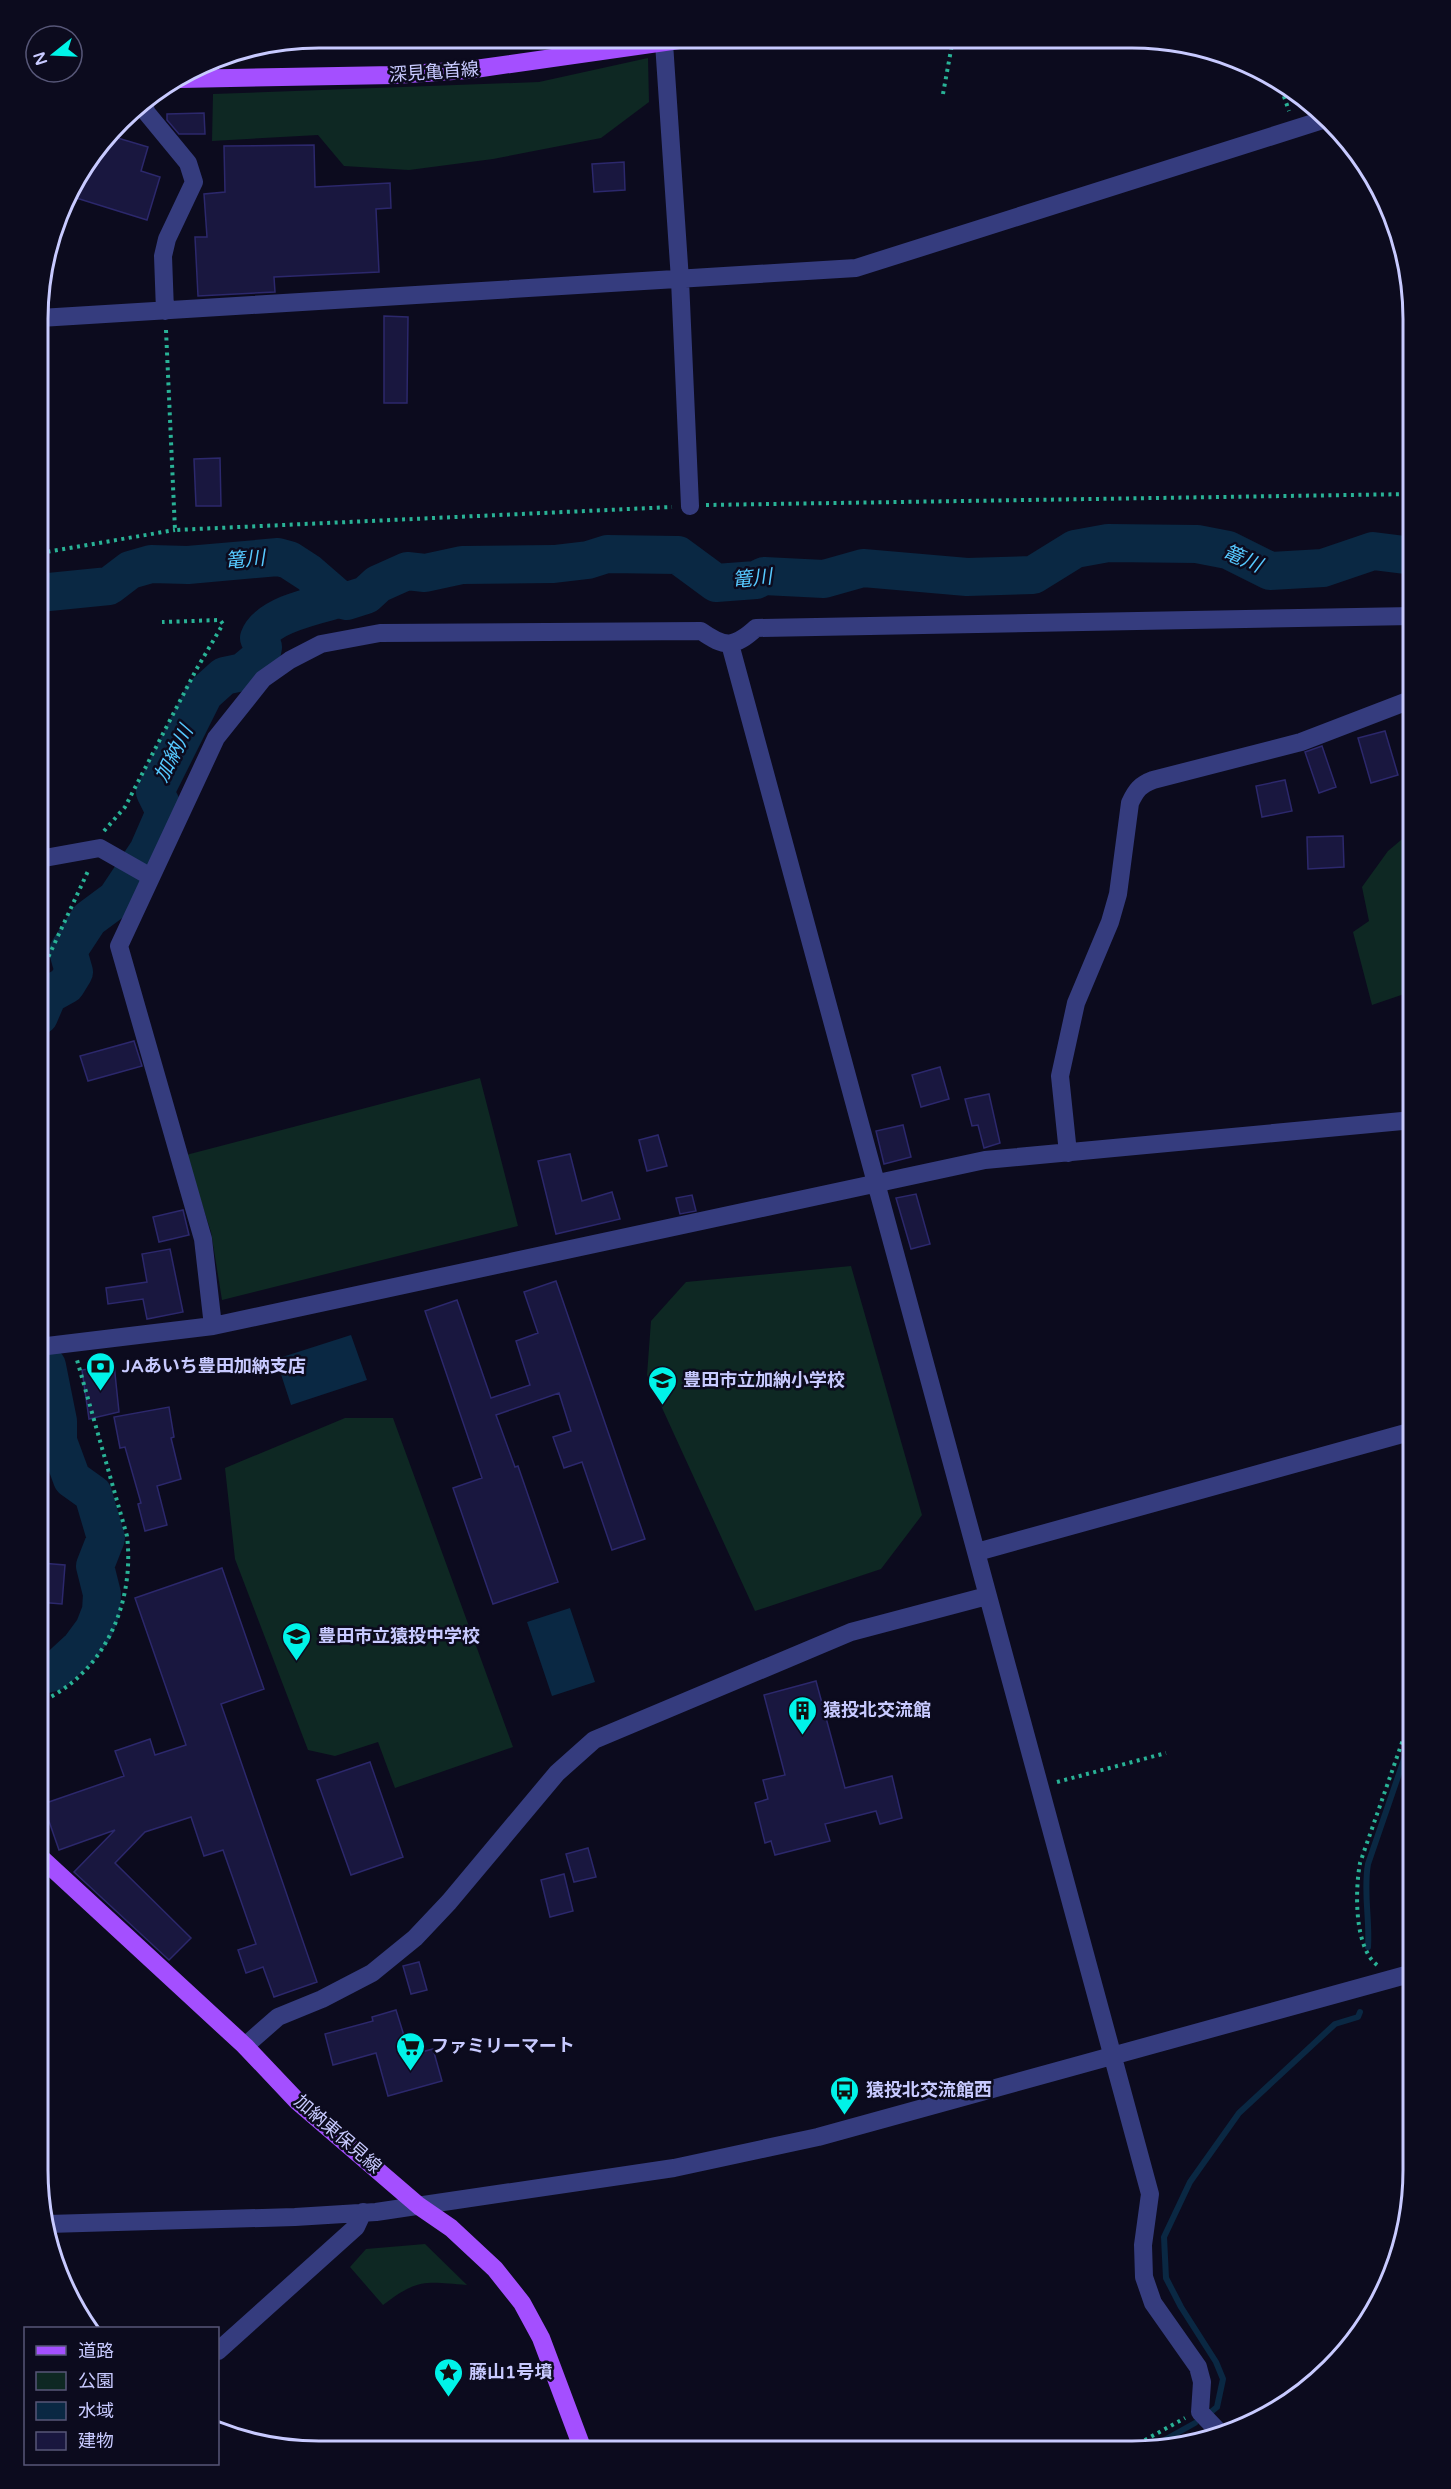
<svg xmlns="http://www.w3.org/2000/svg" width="1451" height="2489" viewBox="0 0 1451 2489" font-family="'Varela Round','Noto Sans JP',sans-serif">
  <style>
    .green { fill: #0e2823 }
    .water { fill: #0a2843 }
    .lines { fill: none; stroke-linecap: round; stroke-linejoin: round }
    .stream { stroke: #0a2843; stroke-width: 6 }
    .river { stroke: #0a2843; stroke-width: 38 }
    .building { fill: #19173f; stroke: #2c286c; stroke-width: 1.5 }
    .path { stroke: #29b296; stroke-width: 4; stroke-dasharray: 3 4.5; stroke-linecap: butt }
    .minor { stroke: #353c7e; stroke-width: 18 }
    .major { stroke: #a44fff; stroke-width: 18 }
    .labels { text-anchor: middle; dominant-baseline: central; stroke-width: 5; stroke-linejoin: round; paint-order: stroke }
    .street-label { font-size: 18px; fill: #c8caff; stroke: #0c0b1e }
    .poi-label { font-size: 18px; font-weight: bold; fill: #c8caff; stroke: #0c0b1e; text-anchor: start }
    .water-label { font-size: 20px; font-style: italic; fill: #56c9ff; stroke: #0c0b1e }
    .rim { fill: none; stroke: #c8caff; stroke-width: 3 }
  </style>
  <rect width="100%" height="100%" fill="#0c0b1e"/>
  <path class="green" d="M525,38h43l-42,8z
    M648,58l1,44 -48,36 -108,21 -84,11 -65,-4 -26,-31 -106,6 1,-47 326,-12z
    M1413,830v161l-41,14 -19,-73 16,-11 -7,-34 26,-36z
    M480,1078l38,148 -296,74 -11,-68 -25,-77z
    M851,1266l71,249 -41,54 -126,42 -108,-236 4,-54 35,-39z
    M345,1418h48l120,329 -118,41 -17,-46 -43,14 -27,-6 -73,-191 -10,-91z
    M425,2244l42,41c-41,-3 -49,-7 -84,20l-33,-38 16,-18z"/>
  <path class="water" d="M351,1335l16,45 -76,25 -15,-46z
    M570,1608l25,74 -43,14 -25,-74z"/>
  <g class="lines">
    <path class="stream" d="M1368,1947c2,-28 -5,-55 0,-83l45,-131
      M1211,2412l6,-5 6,-28 -7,-17 -35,-55 -15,-29 -2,-41 26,-55 49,-69 96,-89 23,-7 2,-5
      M1150,2448l45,-25"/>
    <path class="river" d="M39,593l70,-7 21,-16 21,-6 37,1 90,-8 11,3 20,13 30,26 8,2 19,-6 12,-11 29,-13 18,2 37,-8 92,-1 34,-4 19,-6 71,1 38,28 40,-3 8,-4 60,3 39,-11 104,9 66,-2 42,-26 33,-6 89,1 31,6 42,21 53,-3 50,-17 40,5
      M39,1016l9,-21 18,-10 8,-13 -6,-21 21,-32 27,-20 32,-48 17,-39 -10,-20 49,-98 20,-18 19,-4 18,-15 2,-10 -4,-9c8,-23 58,-33 80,-39
      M38,1676l16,-4 26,-24 14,-19 7,-18 1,-17 -7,-28 11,-28 -13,-44 -21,-15 -14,-38v-20l-11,-55 -8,-4"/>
  </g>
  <path class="building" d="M204,113l1,21h-26l-12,-14v-6z
    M111,136l37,11 -7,24 19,6 -13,43 -74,-23 6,-19z
    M314,145l1,42 75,-4 1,25 -15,1 3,63 -105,5 1,15 -77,4 -3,-59h12l-3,-43 21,-2 -1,-46z
    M624,162l1,28 -31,2 -2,-28z
    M384,316l24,1 -1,86h-23z
    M220,458l1,48h-25l-2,-47z
    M1385,731l13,44 -27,8 -13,-45z
    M1322,746l14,41 -17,6 -14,-41z
    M1285,780l7,31 -30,6 -6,-31z
    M1343,836l1,31 -36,2 -1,-32z
    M134,1041l8,25 -54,15 -8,-25z
    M940,1067l9,32 -28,8 -9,-32z
    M989,1094l11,49 -16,5 -6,-23 -6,1 -7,-27z
    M903,1125l8,32 -27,7 -8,-33z
    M658,1135l9,31 -20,5 -8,-31z
    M570,1154l12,47 30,-9 8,27 -64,15 -18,-73z
    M916,1194l14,50 -19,5 -15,-51z
    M692,1195l4,16 -16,3 -4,-16z
    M183,1210l6,25 -30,7 -6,-25z
    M170,1249l13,63 -36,7 -4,-20 -35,5 -2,-16 41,-6 -5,-28z
    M556,1281l89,258 -33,11 -30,-88 -18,6 -11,-31 18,-6 -12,-38 -63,22 19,52 3,-1 40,116 -65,22 -40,-116 29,-10 -57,-167 32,-11 34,98 39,-13 -14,-44 22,-8 -14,-41z
    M114,1364l5,48 -30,7 -7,-49z
    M169,1407l5,30 -3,1 10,41 -24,7 10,39 -22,6 -7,-27 3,-1 -16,-56 -5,1 -6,-31z
    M41,1563l24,2 -3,39 -24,-2z
    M222,1568l42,121 -43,15 96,278 -43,15 -11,-30 -17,6 -8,-23 18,-6 -33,-94 -19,6 -13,-39 -46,15 -30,31 76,75 -22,22 -95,-88 41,-42 -56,20 -16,-46 81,-28 -9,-25 35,-12 5,16 31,-10 -51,-147z
    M816,1681l29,107 47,-12 10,42 -22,6 -4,-13 -51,13 5,17 -55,14 -4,-14 -6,2 -10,-40 13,-4 -5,-19 22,-5 -21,-80z
    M370,1762l33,95 -52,18 -34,-95z
    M588,1848l8,29 -22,5 -8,-28z
    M564,1874l9,37 -23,6 -9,-37z
    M419,1962l8,28 -16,4 -8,-28z
    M396,2010l14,45 23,-6 9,32 -54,15 -12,-43 -43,12 -8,-31 48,-13 -1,-4z"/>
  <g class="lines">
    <path class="path" d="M1279,82l10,29
      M943,94l10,-55
      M166,330l9,200 497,-23
      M706,505l707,-11
      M40,553l135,-23
      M104,831l21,-24 71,-137 27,-46 -3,-4 -58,2
      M39,977l50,-108
      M38,1703c66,-28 97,-99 89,-167l-50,-176
      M1057,1782l109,-29
      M1377,1965c-23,-18 -22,-75 -17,-102l53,-152
      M1125,2451l60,-33"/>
    <path class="minor" d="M664,43l16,237 10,226
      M144,101l2,11 42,51 6,19 -27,57 -4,17 2,55
      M40,318l816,-50 470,-149
      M730,644l420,1550 -7,51 1,32 9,26 45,64 4,15 -2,30 21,22
      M39,859l61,-11 51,29
      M1068,1153l-8,-77 16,-73 34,-81 8,-28 12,-91c6,-13 10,-18 23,-23l148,-38 112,-43
      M213,1326l-10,-87 -84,-293 97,-208 47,-59 27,-19 31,-16 59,-11 321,-2c24,17 33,17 55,-3l657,-12
      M39,1347l174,-21 772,-166 428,-40
      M977,1552l436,-121
      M245,2046l33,-29 44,-18 50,-26 43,-35 34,-36 108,-129 37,-33 257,-108 136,-36
      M48,2224l247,-7 81,-5 298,-44 144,-31 595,-164
      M218,2351l138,-124 7,-15"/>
    <path class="major" d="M180,79l214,-4 74,-5 218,-31
      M38,1855l207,191 53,56 121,104 32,22 44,41 27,34 19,35 42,112"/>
  </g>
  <defs>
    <symbol id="bank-pin" viewBox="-11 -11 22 30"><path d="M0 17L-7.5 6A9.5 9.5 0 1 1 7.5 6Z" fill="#00f3e8" stroke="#0c0b1e"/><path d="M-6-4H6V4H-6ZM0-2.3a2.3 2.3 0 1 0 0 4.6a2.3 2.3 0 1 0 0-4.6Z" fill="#111"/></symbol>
    <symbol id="school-pin" viewBox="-11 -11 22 30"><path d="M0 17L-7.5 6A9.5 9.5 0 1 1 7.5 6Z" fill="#00f3e8" stroke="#0c0b1e"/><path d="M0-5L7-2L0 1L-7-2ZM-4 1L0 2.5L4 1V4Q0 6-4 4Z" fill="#111"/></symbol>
    <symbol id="building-pin" viewBox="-11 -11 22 30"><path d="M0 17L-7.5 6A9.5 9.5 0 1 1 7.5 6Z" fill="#00f3e8" stroke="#0c0b1e"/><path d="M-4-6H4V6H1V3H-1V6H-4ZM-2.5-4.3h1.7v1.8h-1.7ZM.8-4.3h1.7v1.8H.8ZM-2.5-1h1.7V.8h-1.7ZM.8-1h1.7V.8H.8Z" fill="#111"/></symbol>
    <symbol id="supermarket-pin" viewBox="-11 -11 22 30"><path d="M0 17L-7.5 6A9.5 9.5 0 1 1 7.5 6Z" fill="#00f3e8" stroke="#0c0b1e"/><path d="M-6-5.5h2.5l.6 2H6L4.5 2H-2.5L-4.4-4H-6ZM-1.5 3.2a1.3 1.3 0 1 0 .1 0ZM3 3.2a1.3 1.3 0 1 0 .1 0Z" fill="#111"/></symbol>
    <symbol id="bus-pin" viewBox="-11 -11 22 30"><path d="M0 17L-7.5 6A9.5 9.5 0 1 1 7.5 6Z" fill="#00f3e8" stroke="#0c0b1e"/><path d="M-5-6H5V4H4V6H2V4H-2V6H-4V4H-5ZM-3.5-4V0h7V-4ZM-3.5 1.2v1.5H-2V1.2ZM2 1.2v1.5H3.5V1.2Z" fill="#111"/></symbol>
    <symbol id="sight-pin" viewBox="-11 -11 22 30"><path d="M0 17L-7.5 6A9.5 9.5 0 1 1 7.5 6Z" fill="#00f3e8" stroke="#0c0b1e"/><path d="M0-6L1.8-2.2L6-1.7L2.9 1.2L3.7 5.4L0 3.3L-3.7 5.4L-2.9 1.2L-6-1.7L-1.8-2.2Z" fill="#111"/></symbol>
  </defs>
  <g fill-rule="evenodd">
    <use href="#bank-pin" x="84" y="1350" width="33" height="45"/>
    <use href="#school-pin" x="646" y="1364" width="33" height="45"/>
    <use href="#school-pin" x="280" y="1620" width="33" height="45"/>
    <use href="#building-pin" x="786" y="1694" width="33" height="45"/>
    <use href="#supermarket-pin" x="394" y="2030" width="33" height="45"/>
    <use href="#bus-pin" x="828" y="2074" width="33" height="45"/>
    <use href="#sight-pin" x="432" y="2356" width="33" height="45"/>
  </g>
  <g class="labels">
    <g class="street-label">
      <text transform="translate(434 72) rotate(-4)">深見亀首線</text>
      <text transform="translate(338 2134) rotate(41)">加納東保見線</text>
    </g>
    <g class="poi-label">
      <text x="122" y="1366">JAあいち豊田加納支店</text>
      <text x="683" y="1380">豊田市立加納小学校</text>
      <text x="318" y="1636">豊田市立猿投中学校</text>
      <text x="823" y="1710">猿投北交流館</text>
      <text x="431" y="2046">ファミリーマート</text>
      <text x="866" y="2090">猿投北交流館西</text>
      <text x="469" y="2372">藤山1号墳</text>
    </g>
    <g class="water-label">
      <text transform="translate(1242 559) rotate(23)">篭川</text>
      <text transform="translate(245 560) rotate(-5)">篭川</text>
      <text transform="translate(752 579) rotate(-6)">篭川</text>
      <text transform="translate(174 754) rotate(-63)">加納川</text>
    </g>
  </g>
  <path d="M0 0H1451V2489H0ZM319 48H1132A271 271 0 0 1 1403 319V2170A271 271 0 0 1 1132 2441H319A271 271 0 0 1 48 2170V319A271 271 0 0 1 319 48Z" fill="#0c0b1e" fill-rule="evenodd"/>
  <path class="rim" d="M319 48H1132A271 271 0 0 1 1403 319V2170A271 271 0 0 1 1132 2441H319A271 271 0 0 1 48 2170V319A271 271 0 0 1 319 48Z"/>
  <rect x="24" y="2327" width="195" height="138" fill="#0c0b1e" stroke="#575778" stroke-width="1.5"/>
  <rect x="36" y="2346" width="30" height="9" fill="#a44fff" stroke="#575778" stroke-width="1.5"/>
  <text x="78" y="2357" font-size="18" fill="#c8caff">道路</text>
  <rect x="36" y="2372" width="30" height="18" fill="#0e2823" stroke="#575778" stroke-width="1.5"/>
  <text x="78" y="2387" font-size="18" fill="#c8caff">公園</text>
  <rect x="36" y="2402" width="30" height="18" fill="#0a2843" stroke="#575778" stroke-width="1.5"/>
  <text x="78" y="2417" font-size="18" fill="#c8caff">水域</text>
  <rect x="36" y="2432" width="30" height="18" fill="#19173f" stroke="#575778" stroke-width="1.5"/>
  <text x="78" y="2447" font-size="18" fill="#c8caff">建物</text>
  <g transform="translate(54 54) rotate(252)"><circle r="28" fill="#0c0b1e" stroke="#575778" stroke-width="1.5"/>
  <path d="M0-4.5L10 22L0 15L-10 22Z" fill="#00f3e8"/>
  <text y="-9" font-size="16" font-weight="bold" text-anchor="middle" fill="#c8caff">N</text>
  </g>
</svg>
